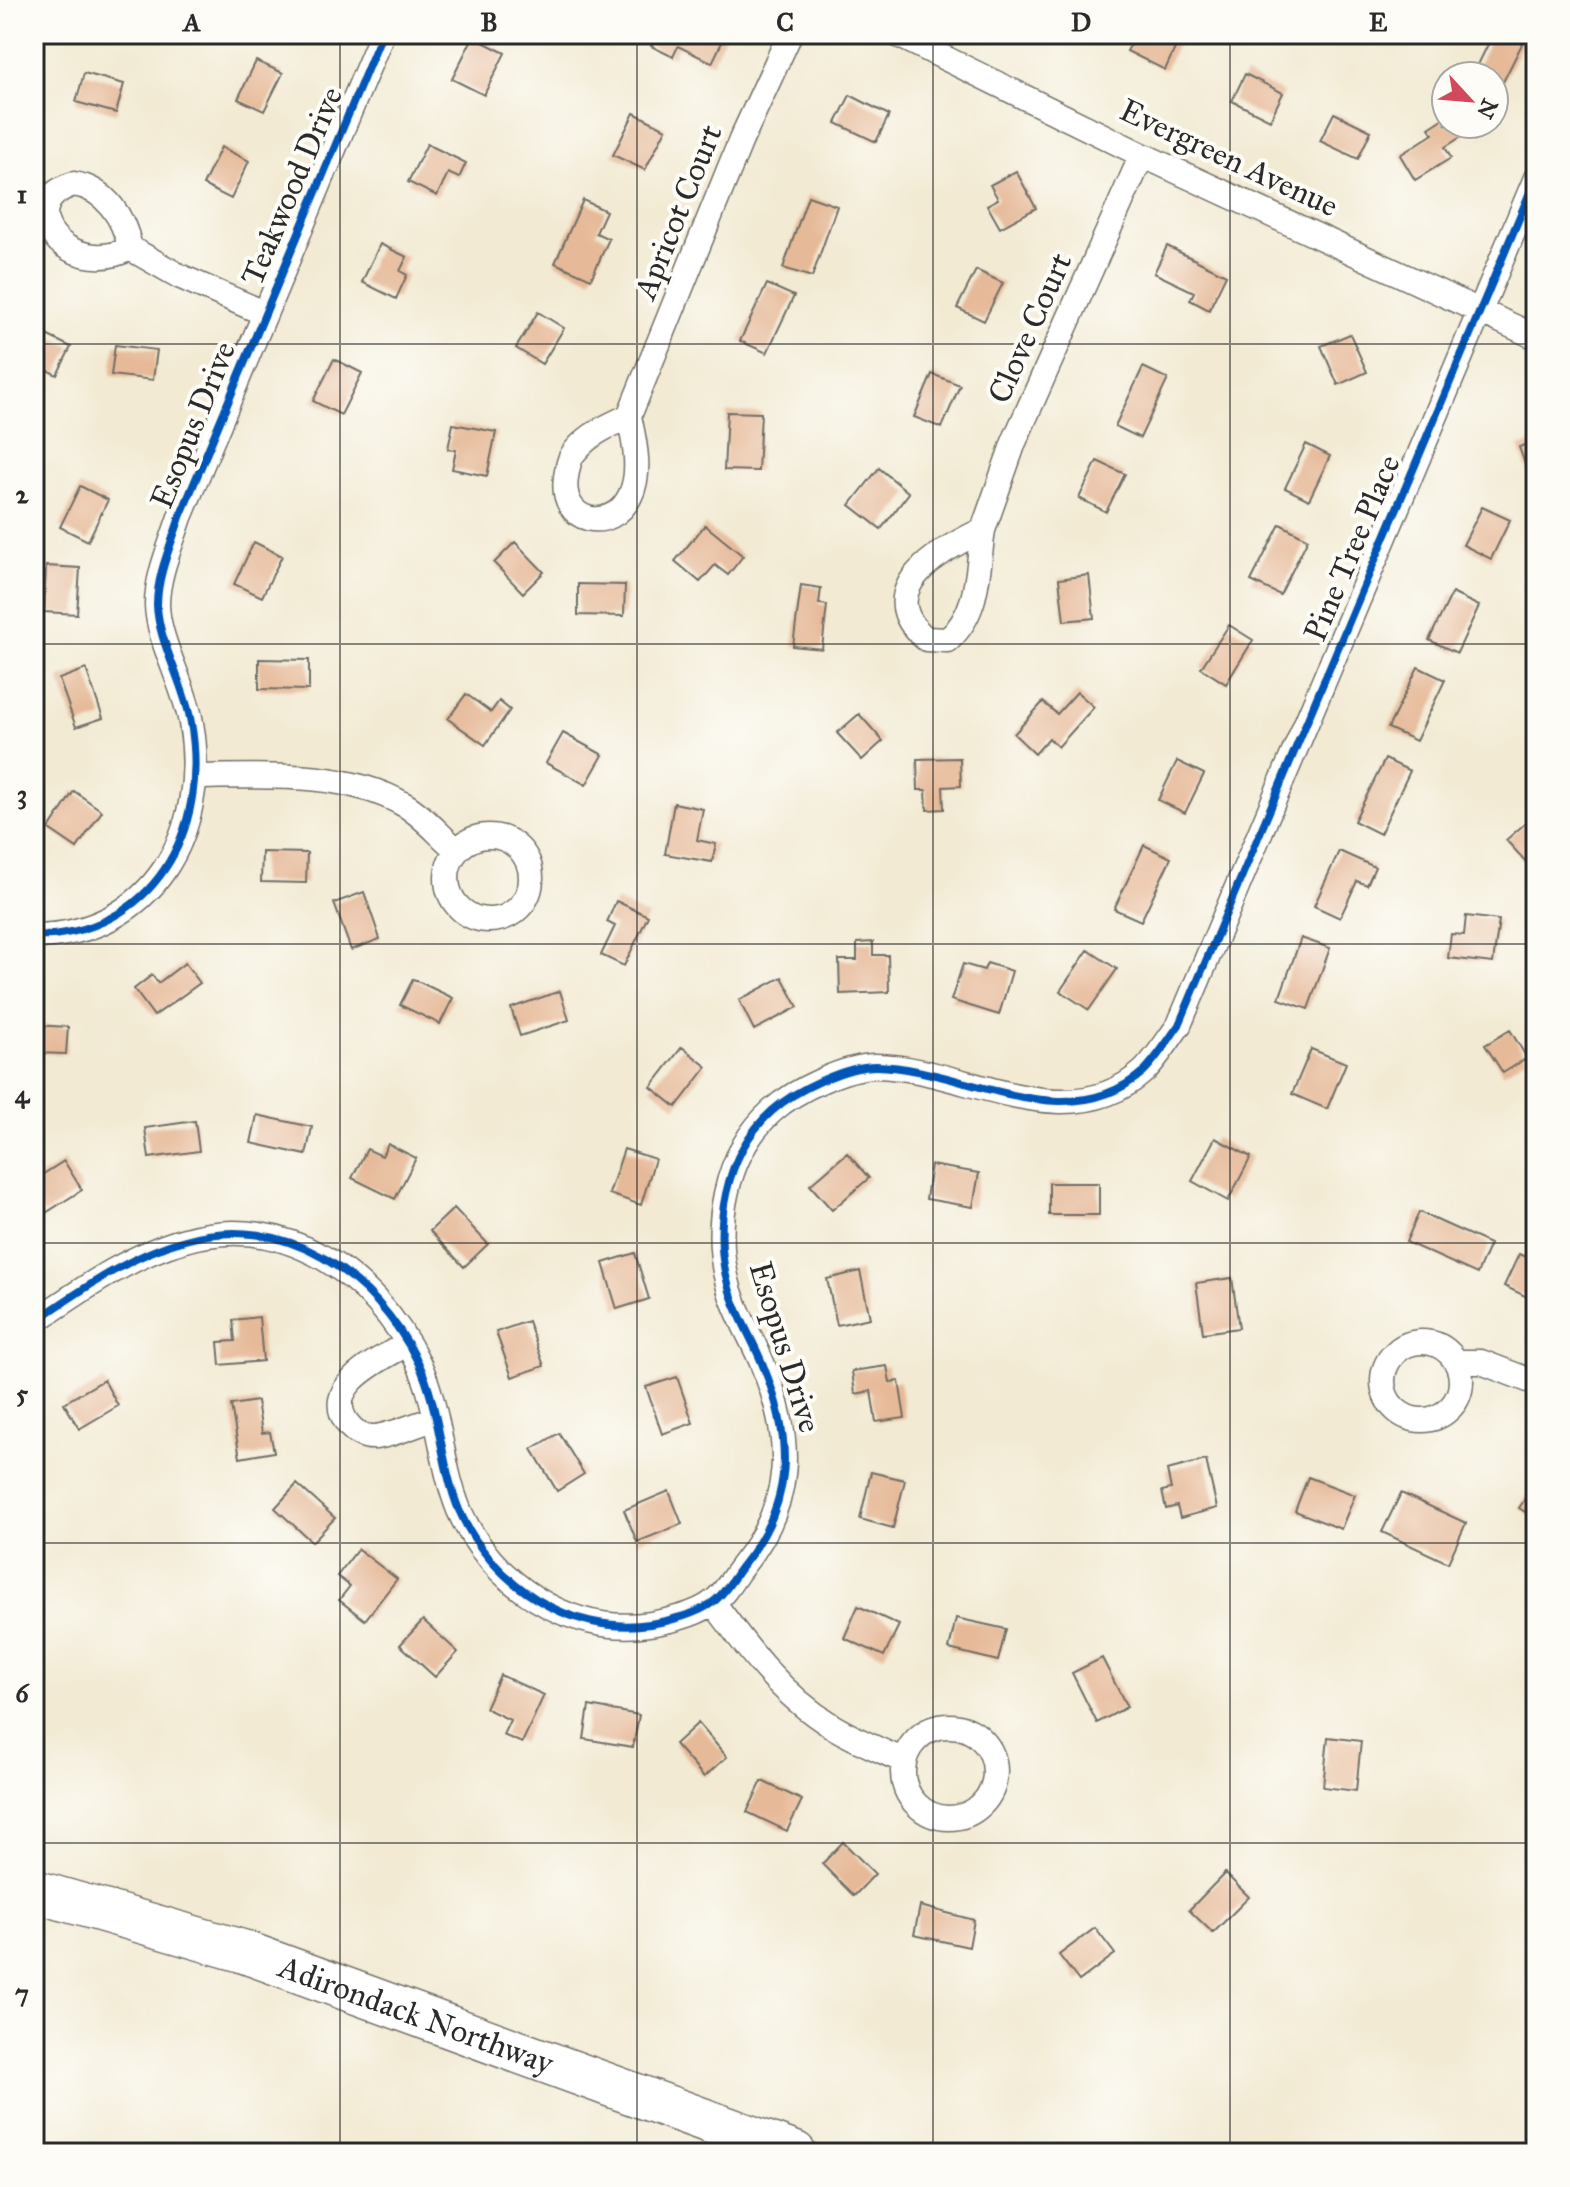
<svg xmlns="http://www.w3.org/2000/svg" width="1570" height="2187" viewBox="0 0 1570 2187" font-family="'IM FELL Great Primer',serif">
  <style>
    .building { fill: #e6b998 }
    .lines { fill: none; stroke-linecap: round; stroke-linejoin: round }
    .street-casing { stroke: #716e66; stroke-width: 27 }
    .highway-casing { stroke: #716e66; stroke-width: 45 }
    .street { stroke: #fff; stroke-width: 24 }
    .highway { stroke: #fff; stroke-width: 42 }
    .cycleway-casing { stroke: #fdfcf7; stroke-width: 13 }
    .cycleway { stroke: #0057b8; stroke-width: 8 }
    .grid { fill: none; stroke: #2b2b2b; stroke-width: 2; stroke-opacity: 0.55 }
    .labels { text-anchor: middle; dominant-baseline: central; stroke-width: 8; stroke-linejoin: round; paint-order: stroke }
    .street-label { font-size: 32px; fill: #2b2b2b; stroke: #fdfcf7 }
    .neatline { fill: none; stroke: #2b2b2b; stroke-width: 3 }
    .grid-label { font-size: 26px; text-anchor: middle; font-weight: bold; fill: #2b2b2b }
  </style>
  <rect width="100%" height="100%" fill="#fdfcf7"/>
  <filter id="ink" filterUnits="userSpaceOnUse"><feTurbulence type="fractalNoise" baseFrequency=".0125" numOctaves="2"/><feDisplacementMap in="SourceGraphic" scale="16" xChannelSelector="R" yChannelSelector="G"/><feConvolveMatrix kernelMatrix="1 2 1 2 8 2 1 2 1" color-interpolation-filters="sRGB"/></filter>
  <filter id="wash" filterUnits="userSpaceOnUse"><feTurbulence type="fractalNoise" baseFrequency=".006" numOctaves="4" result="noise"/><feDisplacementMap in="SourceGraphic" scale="32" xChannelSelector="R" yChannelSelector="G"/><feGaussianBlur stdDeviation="1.8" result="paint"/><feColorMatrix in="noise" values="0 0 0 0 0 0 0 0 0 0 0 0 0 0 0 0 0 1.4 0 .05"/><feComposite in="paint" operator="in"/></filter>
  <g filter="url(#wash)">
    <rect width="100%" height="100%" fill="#f2ead3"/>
    <g id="blocks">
      <path class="building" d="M657,34h64l4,2 -13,27 -34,-17 -5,11 -22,-11z
        M1136,34h25l17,8 -13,28 -38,-19z
        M1493,34h34l-27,54 -6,-3v-9l-21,-1z
        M473,37l32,16 -21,42 -32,-16z
        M256,61l27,12 -19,38 -26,-12z
        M84,73l40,11 -8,29 -40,-11z
        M1245,74l38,19 -13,27 -38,-19z
        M850,95l39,20 -13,27 -40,-19z
        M634,113l32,16 -21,41 -32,-15z
        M1334,113l37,18 -13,28 -38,-18z
        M1446,117v7h11l7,11 -19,12 6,11 -36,22 -15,-25 33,-21 -4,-6z
        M427,144l39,19 -7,15 -11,-5 -11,23 -29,-14z
        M221,147l28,14 -18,38 -28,-14z
        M1016,171l20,37 -36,20 -13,-23 11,-6 -8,-14z
        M808,196l29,10 -25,71 -29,-9z
        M583,200l23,11 -10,22 13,6 -18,40 -36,-16z
        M380,244l27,13 -7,14 7,4 -11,24 -34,-17z
        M1167,246l59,29 -17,35 -19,-10 4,-8 -40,-19z
        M976,270l27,13 -19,38 -27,-13z
        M767,284l27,12 -27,57 -27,-12z
        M538,312l26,16 -22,36 -26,-16z
        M34,329l37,18 -14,28 -23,-11z
        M1350,334l17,38 -29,13 -17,-39z
        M115,345l42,5 -4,30 -42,-5z
        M334,359l28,14 -21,42 -28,-14z
        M1143,367l25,12 -28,59 -25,-12z
        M932,374l28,11 -18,43 -28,-11z
        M727,412l34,1 -3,58 -34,-1z
        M453,424l43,8 -9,44 -35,-7 4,-19 -8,-1z
        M1536,441v31l-7,3 -10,-28z
        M1306,444l24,12 -21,44 -24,-12z
        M1097,461l28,13 -19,38 -27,-14z
        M879,468l30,25 -28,36 -31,-24z
        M80,486l28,14 -20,41 -28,-14z
        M1482,507l28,13 -19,39 -28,-14z
        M1280,524l28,15 -28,56 -29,-14z
        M705,525l38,31 -15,19 -13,-10 -15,17 -25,-21z
        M254,542l28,14 -20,41 -28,-13z
        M515,542l29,30 -21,21 -29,-30z
        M46,566l34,2 -3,46 -33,-2z
        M1089,575l5,43 -30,3 -5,-42z
        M578,584l47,1 -1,31 -46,-1z
        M801,585l20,3 -2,16 8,1 -5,44 -29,-3z
        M1452,593l27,13 -22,47 -28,-13z
        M1229,625l24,15 -27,44 -25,-16z
        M259,659l50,1v30l-50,-1z
        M1418,667l27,13 -29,61 -28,-13z
        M86,669l17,49 -27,9 -17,-48z
        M1077,692l17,15 -36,40 -9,-9 -14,16 -21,-20 29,-32 14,12z
        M466,694l25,18 8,-11 11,9 -25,35 -37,-26z
        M859,714l24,27 -21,19 -25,-27z
        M563,733l40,22 -17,30 -40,-22z
        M960,758l1,28 -18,1 1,22 -17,1 -1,-20h-8l-1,-31z
        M1385,759l25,12 -30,63 -26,-13z
        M1177,761l27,13 -19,39 -27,-13z
        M74,791l28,20 -25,37 -28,-19z
        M674,803l29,6 -6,31 19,4 -4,18 -47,-8z
        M1536,814v40l-9,9 -21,-23z
        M1144,845l27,13 -30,63 -27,-12z
        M1339,851l36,16 -8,18 -10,-4 -17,37 -26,-12z
        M262,852l45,1 -1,30 -45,-1z
        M364,892l16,47 -29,11 -17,-47z
        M616,901l32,15 -24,50 -23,-11 14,-29 -8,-4z
        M1466,916l33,4 -6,43 -45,-5 3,-24 13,1z
        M1301,938l29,10 -22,61 -29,-10z
        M873,942v13h15l1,37 -49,2 -1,-34h18v-17z
        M1088,950l29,19 -28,41 -29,-19z
        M185,963l15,20 -46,33 -20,-27 18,-14 6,8z
        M987,963l25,8 -13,44 -48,-15 12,-36 21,6z
        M782,977l16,30 -44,23 -15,-30z
        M413,979l40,19 -13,26 -40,-19z
        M560,991l9,29 -49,16 -9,-28z
        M34,1025l34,2 -2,27 -32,-1z
        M1510,1030l17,28 -24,15 -18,-28z
        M682,1047l25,20 -31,40 -25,-20z
        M1311,1049l35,14 -19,46 -35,-15z
        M257,1115l55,12 -6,28 -55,-12z
        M195,1121l4,30 -50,7 -4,-30z
        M1215,1138l36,19 -23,44 -36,-20z
        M388,1144l28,14 -21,41 -43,-21 15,-29 15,7z
        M624,1149l31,10 -14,46 -32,-11z
        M847,1153l22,25 -37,32 -22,-25z
        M64,1161l18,29 -38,24 -10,-16v-18z
        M931,1165l48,8 -6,34 -47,-8z
        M1049,1183h50v32h-50z
        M454,1208l34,36 -24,23 -34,-36z
        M1419,1212l71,32 -13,30 -71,-32z
        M635,1253l14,46 -32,10 -14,-46z
        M1519,1254l17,8v39l-32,-15z
        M860,1271l10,47 -33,7 -10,-46z
        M1232,1278l7,50 -36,5 -7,-50z
        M259,1317l4,44 -43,4 -2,-23 17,-1 -2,-21z
        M528,1321l16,45 -32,11 -16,-45z
        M887,1366l3,16 9,-1 6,37 -29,4 -5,-31 -16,3 -3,-23z
        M677,1377l16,46 -31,11 -16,-47z
        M104,1380l14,26 -39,23 -15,-26z
        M257,1401l5,32 8,-1 4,20 -34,6 -9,-53z
        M559,1433l25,41 -27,17 -25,-42z
        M1206,1460l11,48 -37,10 -3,-12 -11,3 -4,-18 9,-2 -4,-19z
        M871,1472l34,8 -12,48 -33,-9z
        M1308,1477l47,18 -14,34 -46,-18z
        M1536,1482v37l-17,-11z
        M297,1484l38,34 -23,24 -37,-34z
        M669,1491l13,33 -45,18 -13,-32z
        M1401,1493l65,30 -18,40 -66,-31z
        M358,1549l39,30 -32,41 -26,-20 11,-14 -13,-10z
        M858,1606l41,19 -15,31 -40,-18z
        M956,1618l50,11 -8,32 -49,-12z
        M423,1620l35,32 -23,25 -35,-32z
        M1102,1658l25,49 -30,16 -25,-50z
        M500,1675l44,20 -22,48 -19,-8 7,-15 -25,-12z
        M589,1706l50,9 -6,32 -49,-8z
        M698,1723l29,34 -23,20 -29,-33z
        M1328,1737l33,4 -5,50 -33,-4z
        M762,1781l40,19 -15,31 -40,-19z
        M843,1842l32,32 -21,22 -32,-32z
        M1225,1873l24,24 -36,36 -24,-23z
        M920,1906l54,14 -5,27 -55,-12z
        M1095,1928l20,26 -36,27 -20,-26z"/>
    </g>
  </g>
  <g filter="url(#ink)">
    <use href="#blocks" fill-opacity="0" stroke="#716e66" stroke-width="2"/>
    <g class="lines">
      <defs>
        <path id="street" d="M896,34l246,121 394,182
          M74,184c32,5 50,34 56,64 -62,33 -122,-44 -56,-64z
          M130,248l49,28 85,37
          M629,416l112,-276 49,-106
          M629,416c5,24 13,56 1,80 -18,38 -71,28 -64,-19 2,-11 3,-20 11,-28 14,-16 33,-24 52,-33z
          M983,530l31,-88 128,-287
          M983,530c-6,41 -3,81 -35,110l-22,-1c-58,-49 16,-90 57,-109z
          M197,777c67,-1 148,-7 208,28 19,11 35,31 52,45
          M447 878a42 42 0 1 1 84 0a42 42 0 1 1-84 0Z
          M34,936c119,-1 176,-105 157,-213 -6,-38 -33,-81 -34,-118 0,-30 14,-60 23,-88l202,-483
          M34,1322c46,-31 96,-67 151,-82 100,-29 190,35 233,122 22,46 22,101 41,148 32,73 110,126 191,114 19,-3 48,-10 63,-22 12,-8 21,-26 30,-37 51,-63 50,-125 21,-197 -10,-27 -27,-52 -35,-80 -17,-59 -5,-134 43,-177 23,-21 74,-45 104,-45 87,1 190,75 268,5 13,-13 24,-31 35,-46l357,-847
          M1383 1381a39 39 0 1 1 78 0a39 39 0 1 1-78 0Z
          M407,1344c-24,14 -88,42 -59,80 6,8 16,14 27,13 19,-2 41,-13 60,-18
          M1456,1362h25l55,21
          M713,1602c34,46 69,94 119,124 23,14 48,24 72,35
          M903 1772a46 46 0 1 1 92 0a46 46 0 1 1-92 0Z"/>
        <g id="highway">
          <path id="s1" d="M34,1891l208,60 553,202"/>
        </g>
      </defs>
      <use href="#street" class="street-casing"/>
      <use href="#highway" class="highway-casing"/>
      <use href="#street" class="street"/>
      <use href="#highway" class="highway"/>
      <defs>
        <path id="cycleway" d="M34,936c119,-1 176,-105 157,-213 -6,-38 -33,-81 -34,-118 0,-30 14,-60 23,-88l202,-483
          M34,1322c46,-31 96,-67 151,-82 100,-29 190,35 233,122 22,46 22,101 41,148 32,73 110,126 191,114 19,-3 48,-10 63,-22 12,-8 21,-26 30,-37 51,-63 50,-125 21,-197 -10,-27 -27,-52 -35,-80 -17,-59 -5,-134 43,-177 23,-21 74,-45 104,-45 87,1 190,75 268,5 13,-13 24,-31 35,-46l357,-847"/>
      </defs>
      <use href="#cycleway" class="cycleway-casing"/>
      <use href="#cycleway" class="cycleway"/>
    </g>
  </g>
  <path class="grid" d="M340,34v2119M637,34v2119M933,34v2119M1230,34v2119M34,344h1502M34,644h1502M34,944h1502M34,1243h1502M34,1543h1502M34,1843h1502"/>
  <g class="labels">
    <g class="street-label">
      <text transform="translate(1229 158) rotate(25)">Evergreen Avenue</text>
      <text transform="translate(292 186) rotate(-67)">Teakwood Drive</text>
      <text transform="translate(678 212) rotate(-68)">Apricot Court</text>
      <text transform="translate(1030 328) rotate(-66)">Clove Court</text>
      <text transform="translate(193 425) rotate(-68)">Esopus Drive</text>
      <text transform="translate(1352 548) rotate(-67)">Pine Tree Place</text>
      <text transform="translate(785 1347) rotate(73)">Esopus Drive</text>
      <text stroke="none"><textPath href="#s1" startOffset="402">Adirondack Northway</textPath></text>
    </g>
  </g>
  <rect width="1570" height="2187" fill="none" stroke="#fdfcf7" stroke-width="88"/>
  <g transform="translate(1470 100) rotate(116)"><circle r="38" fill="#fdfcf7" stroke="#a9a8a5" stroke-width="2"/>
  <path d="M0-6L14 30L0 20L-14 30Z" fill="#d1495b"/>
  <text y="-12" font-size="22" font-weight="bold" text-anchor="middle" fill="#2b2b2b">N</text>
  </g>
  <rect x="44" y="44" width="1482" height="2099" class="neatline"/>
  <g class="grid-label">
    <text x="192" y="31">A</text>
    <text x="489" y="31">B</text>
    <text x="785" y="31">C</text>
    <text x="1081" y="31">D</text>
    <text x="1378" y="31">E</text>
    <text x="22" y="203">1</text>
    <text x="22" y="503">2</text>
    <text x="22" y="803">3</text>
    <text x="22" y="1103">4</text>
    <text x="22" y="1402">5</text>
    <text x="22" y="1702">6</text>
    <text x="22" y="2002">7</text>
  </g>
</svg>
